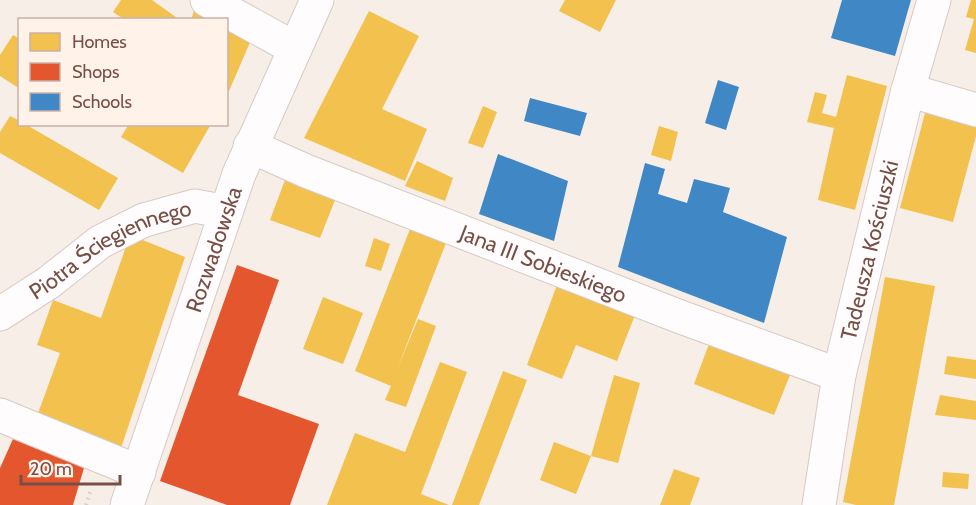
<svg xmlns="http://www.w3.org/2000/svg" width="976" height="505" viewBox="0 0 976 505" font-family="Cabin,sans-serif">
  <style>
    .homes { fill: #f2c14e }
    .shops { fill: #e4572e }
    .schools { fill: #3f88c5 }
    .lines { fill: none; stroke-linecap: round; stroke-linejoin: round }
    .minor-casing { stroke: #d6cac5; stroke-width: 35 }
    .path { stroke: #d8ccc8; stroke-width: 4; stroke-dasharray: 1.5 4.5; stroke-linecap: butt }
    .minor { stroke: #fefcfc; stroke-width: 33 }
    .labels { text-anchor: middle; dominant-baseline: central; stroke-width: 6; stroke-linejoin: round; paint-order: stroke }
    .street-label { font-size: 22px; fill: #774f46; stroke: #fff2e9 }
  </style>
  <rect width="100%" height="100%" fill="#f8eee8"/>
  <path class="homes" d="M121,0h31l28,20h-55l-12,-8z
    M565,0h51l-16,32 -41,-21z
    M971,0h5v53l-11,-3 9,-31 -8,-2z
    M195,8l27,12h-31z
    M369,11l50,25 -37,73 45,20 -22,52 -101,-43z
    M226,21l28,12 -25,58 -3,-2z
    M13,35l7,4v50l-20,-13v-21z
    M847,75l40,11 -32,124 -37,-10 16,-72 -27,-6 8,-30 12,3 -5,18 14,4z
    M483,106l14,6 -14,36 -15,-5z
    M925,113l51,14v9l-23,86 -53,-14z
    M10,116l10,5v3h5l93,54 -19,32 -99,-57v-21z
    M129,124h82l-28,49 -62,-36z
    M659,126l19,6 -7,29 -20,-6z
    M417,161l36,17 -8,23 -40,-15z
    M285,180l50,20 -15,38 -50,-18z
    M410,229l36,14 -48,124 20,-48 18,7 -30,81 -21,-7 6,-14 -36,-15z
    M130,235l55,22 -64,191 -84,-32 23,-63 -23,-8 16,-45 48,18z
    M374,238l16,6 -9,27 -16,-5z
    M885,277l50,9 -41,219h-38l-13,-3z
    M557,285l78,30 -18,46 -41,-16 -14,34 -35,-14z
    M323,297l40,16 -20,51 -40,-15z
    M709,344l81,31 -16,40 -80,-31z
    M947,356l29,4v19l-32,-5z
    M440,362l27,10 -46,122 28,11h-122l28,-72 50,19z
    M503,371l24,9 -48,125h-27z
    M614,375l26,8 -22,80 -27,-7z
    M940,395l36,6v19l-41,-5z
    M554,442l37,14 -15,38 -36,-14z
    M674,469l26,9 -10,27h-30z
    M943,472l26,2 -1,15 -26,-2z"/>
  <path class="shops" d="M237,265l42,15 -41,115 81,29 -29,81h-63l-67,-24z
    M13,439l71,29 -11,37h-73v-37z"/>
  <path class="schools" d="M842,0h69l-16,56 -64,-18z
    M718,80l21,7 -13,43 -21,-7z
    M530,98l57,15 -7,23 -56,-15z
    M498,154l70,27 -14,60 -75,-27z
    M645,163l20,6 -7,25 29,9 7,-24 36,9 -7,24 64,25 -23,86 -146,-56z"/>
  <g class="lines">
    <defs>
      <g id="minor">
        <path d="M207,0l87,48"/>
        <path d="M908,90l68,20"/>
        <path id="s1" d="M250,146l56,25 372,145 161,59"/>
        <path id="s2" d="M0,314l48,-31 52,-41 44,-22 51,-14 31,6"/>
        <path d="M0,415l139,57"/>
        <path id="s3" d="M127,505l112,-331 78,-174"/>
        <path id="s4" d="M819,505l20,-130 69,-285 26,-90"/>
      </g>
    </defs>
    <use href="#minor" class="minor-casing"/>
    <path class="path" d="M86,505l5,-16"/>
    <use href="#minor" class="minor"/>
  </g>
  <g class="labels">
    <g class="street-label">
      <text stroke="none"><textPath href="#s3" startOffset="270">Rozwadowska</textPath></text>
      <text stroke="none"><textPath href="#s4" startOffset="260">Tadeusza Kościuszki</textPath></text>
      <text stroke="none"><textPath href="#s2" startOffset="129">Piotra Ściegiennego</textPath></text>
      <text stroke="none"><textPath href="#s1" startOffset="316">Jana III Sobieskiego</textPath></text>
    </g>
  </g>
  <rect x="18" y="18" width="210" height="108" fill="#fff2e9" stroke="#c9b1a8" stroke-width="1.5"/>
  <rect x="30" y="33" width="30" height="18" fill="#f2c14e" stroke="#c9b1a8" stroke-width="1.5"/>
  <text x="72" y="48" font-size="18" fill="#774f46">Homes</text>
  <rect x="30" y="63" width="30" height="18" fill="#e4572e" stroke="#c9b1a8" stroke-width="1.5"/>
  <text x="72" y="78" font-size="18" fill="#774f46">Shops</text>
  <rect x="30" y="93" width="30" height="18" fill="#3f88c5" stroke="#c9b1a8" stroke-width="1.5"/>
  <text x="72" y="108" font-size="18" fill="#774f46">Schools</text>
  <path d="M21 475v9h99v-9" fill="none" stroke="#774f46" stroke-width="3"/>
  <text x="30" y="475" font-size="18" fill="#774f46" stroke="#fff2e9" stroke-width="4.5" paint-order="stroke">20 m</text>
</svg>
